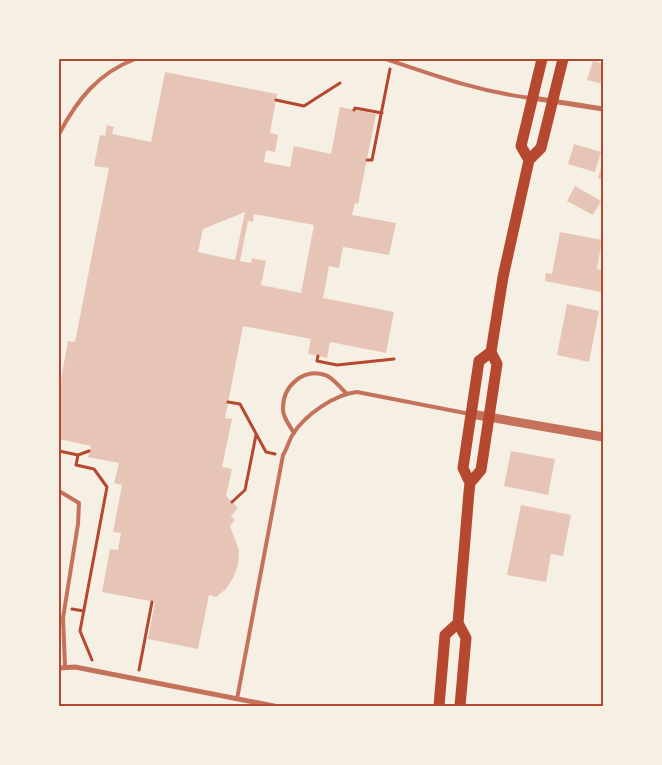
<svg xmlns="http://www.w3.org/2000/svg" width="662" height="765" viewBox="0 0 662 765" font-family="'Noto Sans',sans-serif">
  <style>
    .building { fill: #e6c5b7; fill-rule: evenodd }
    .lines { fill: none; stroke-linecap: round; stroke-linejoin: round }
    .path { stroke: #b5482f; stroke-width: 3 }
    .service { stroke: #c5725c; stroke-width: 4 }
    .minor { stroke: #c5725c; stroke-width: 5 }
    .tertiary { stroke: #c5725c; stroke-width: 9 }
    .primary { stroke: #b5482f; stroke-width: 11 }
    .neatline { fill: none; stroke: #b5482f; stroke-width: 2 }
  </style>
  <rect width="100%" height="100%" fill="#f6efe4"/>
  <path class="building" d="M593,61l10,3v20l-16,-4z
    M165,72l112,22 -7,39 8,2 -3,17 -9,-2 -2,12 26,5 4,-21 37,8 9,-47 36,7 -18,90 -3,-1 -3,12 44,8 -7,32 -46,-8 -4,21 -10,-2 -6,32 71,14 -8,41 -56,-11 -3,16 -9,-2 -10,-2 3,-15 -68,-13 -18,92 7,1 -10,48 10,2 -6,27 12,12 -7,8 4,4 -5,6 9,24 -1,15 -5,13 -7,11 -10,8 -7,-2 -11,54 -50,-10 7,-37 -53,-10 8,-43 8,1 3,-17 -8,-1 9,-47 -8,-2 5,-20 -31,-6 3,-11 -32,-7v-48l9,-50 7,1 34,-174 -15,-2 6,-31 5,1 2,-11 7,2 -2,7 39,8zM245,212l-10,48 -37,-8 5,-23zM254,214l60,11 -13,68 -40,-8 5,-24 -14,-3 -1,5 -11,-2 8,-40 5,1z
    M574,144l27,8 -6,20 -27,-8z
    M603,160v20l-5,-2z
    M575,186l26,15 -8,14 -26,-14z
    M560,232l42,8 -5,29 6,1 -2,22 -56,-11 1,-8 6,1z
    M567,304l32,7 -10,51 -32,-7z
    M511,451l44,8 -7,36 -44,-9z
    M521,505l50,10 -8,41 -12,-2 -5,28 -39,-7z"/>
  <g class="lines">
    <path class="path" d="M276,100l28,6 36,-23
      M354,110l1,-2 27,5
      M367,160h5l18,-91
      M318,356l-1,5 20,4 57,-6
      M228,402l12,2 26,48 9,2
      M59,451l19,4 11,-4
      M78,455l-2,10 18,4 13,18 -27,144 12,29
      M232,502l13,-12 11,-55
      M72,609l12,2
      M139,670l13,-68"/>
    <path class="service" d="M386,59c50,17 91,32 144,39
      M59,134c18,-34 39,-61 76,-75
      M294,433c-4,-7 -12,-17 -11,-25 0,-22 20,-40 42,-33 8,2 15,13 21,18
      M59,491l20,12 -1,21 -15,94 2,48
      M237,699l46,-244c4,-6 6,-15 10,-21 12,-19 42,-40 64,-42l113,22"/>
    <path class="minor" d="M533,98l70,11
      M59,668l16,-1 199,39"/>
    <path class="tertiary" d="M471,414l132,23"/>
    <path class="primary" d="M529,160l-8,-14 21,-87
      M470,483l-7,-15 16,-107 12,-9
      M439,706l6,-71 13,-12
      M460,706l6,-68 -8,-15 11,-131 1,-9 11,-13 16,-106 -6,-12 12,-75 26,-117 12,-12 22,-89"/>
  </g>
  <rect width="662" height="765" fill="none" stroke="#f6efe4" stroke-width="120"/>
  <rect x="60" y="60" width="542" height="645" class="neatline"/>
</svg>
